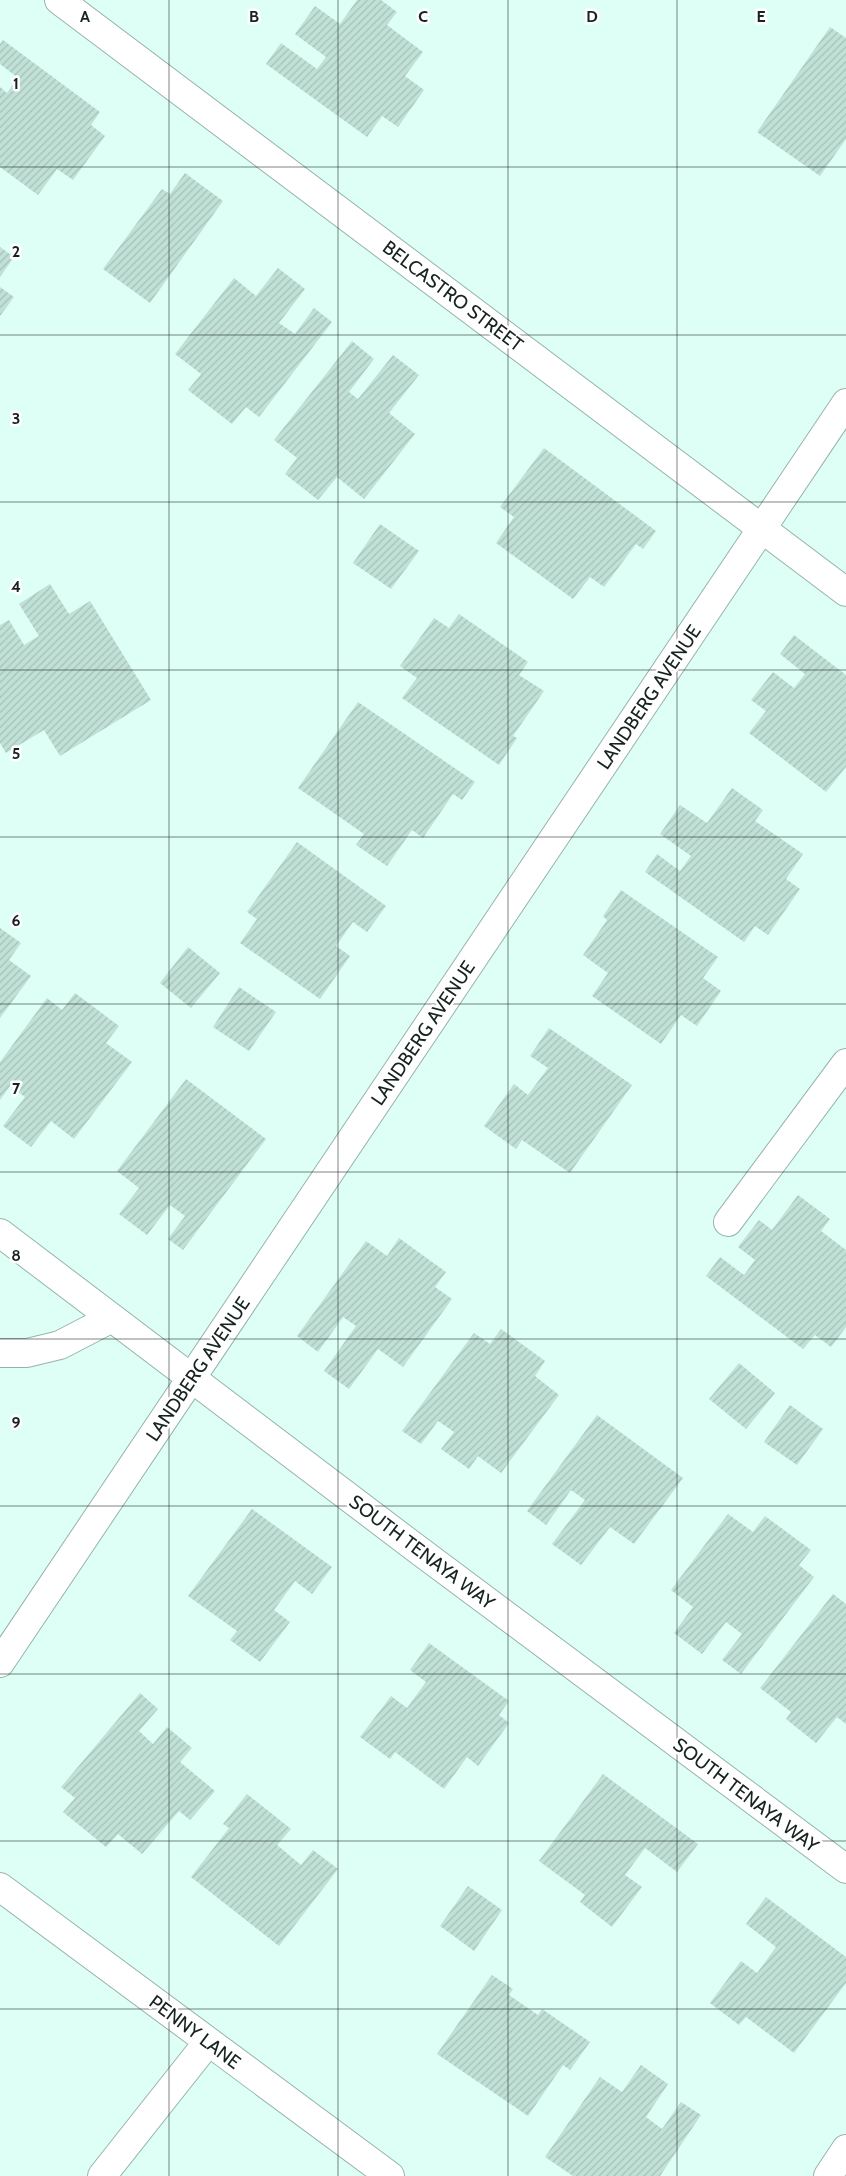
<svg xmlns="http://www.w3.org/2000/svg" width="846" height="2176" viewBox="0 0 846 2176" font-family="Cabin,sans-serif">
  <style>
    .building { fill: url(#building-hatch) }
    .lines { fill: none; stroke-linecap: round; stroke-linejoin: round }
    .minor-casing { stroke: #96b4ab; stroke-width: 30 }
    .minor { stroke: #fff; stroke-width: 28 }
    .grid { fill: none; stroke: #17231f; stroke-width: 1; stroke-opacity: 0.55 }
    .labels { text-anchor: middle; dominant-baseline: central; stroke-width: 5; stroke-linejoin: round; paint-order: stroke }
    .street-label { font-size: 19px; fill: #17231f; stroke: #fff }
    .grid-label { font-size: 16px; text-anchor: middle; font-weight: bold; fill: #17231f; stroke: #fff; stroke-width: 5; stroke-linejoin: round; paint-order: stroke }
  </style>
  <defs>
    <pattern id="building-hatch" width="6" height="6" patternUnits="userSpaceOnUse" patternTransform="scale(1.25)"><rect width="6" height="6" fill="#c1e1d7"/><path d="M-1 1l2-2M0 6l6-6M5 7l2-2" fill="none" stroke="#a5c1b8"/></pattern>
  </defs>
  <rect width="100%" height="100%" fill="#defff5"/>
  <path class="building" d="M357,0h24l16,12 -10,13 36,27 -18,24 19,14 -26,37 -16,-11 -15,21 -101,-73 15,-21 36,26 9,-12 -31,-23 20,-28 25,18z
    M830,27l16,11v101l-26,37 -63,-44z
    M3,40l97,72 -9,13 14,11 -32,44 -16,-11 -19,26 -38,-28v-80l7,6 11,-15 -18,-14v-20z
    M185,173l38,28 -73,102 -47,-34 59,-80 8,5z
    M0,247l14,10 -14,20z
    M278,268l27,21 -26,34 16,11 19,-26 18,14 -73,95 -13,-10 -14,17 -44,-34 13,-16 -26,-20 59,-76 22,18z
    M0,287l14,10 -14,19z
    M352,341l22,18 -25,33 9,7 35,-44 26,20 -30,38 26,21 -51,65 -27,-22 -19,23 -33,-26 12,-16 -23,-18z
    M544,448l112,83 -13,18 -7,-5 -32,43 -14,-10 -17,22 -77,-56 18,-26 -14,-10z
    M380,524l39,27 -28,38 -38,-26z
    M50,584l19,30 21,-13 61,99 -91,56 -16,-26 -38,23 -6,-10v-118l9,-5 15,25 15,-9 -20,-32z
    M459,614l69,48 -9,13 25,16 -31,45 4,2 -18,27 -97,-67 15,-20 -17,-12 34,-48 15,10z
    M794,635l52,40v92l-20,25 -77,-59 17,-22 -15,-11 22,-28 21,16 11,-14 -25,-20z
    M358,702l117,80 -13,18 -9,-6 -30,44 -11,-8 -25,36 -31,-21 8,-11 -66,-46z
    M732,788l31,22 -8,11 48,33 -17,25 14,10 -32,46 -13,-9 -11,16 -99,-70 12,-18 23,17 11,-15 -31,-22 20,-29 27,18z
    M297,842l89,64 -19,26 -14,-10 -17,24 14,10 -30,43 -80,-56 17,-24 -10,-7z
    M621,890l97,67 -15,21 18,13 -24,35 -16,-11 -20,29 -69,-48 16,-23 -25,-18 24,-35 -4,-4z
    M0,928l21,15 -12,17 22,16 -31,42z
    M188,947l32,26 -29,35 -31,-25z
    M239,987l37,25 -27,39 -36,-24z
    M75,993l44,33 -13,17 26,19 -58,77 -23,-18 -20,26 -28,-21 22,-29 -15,-11 -10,14v-38l47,-64 15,12z
    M549,1028l83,57 -62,88 -48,-33 -6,9 -32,-23 30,-42 14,11 20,-27 -18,-12z
    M186,1079l80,60 -83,111 -15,-11 17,-23 -15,-11 -23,30 -28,-21 20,-26 -22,-17z
    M798,1195l32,24 -9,12 25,19v77l-15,20 -16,-12 -12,14 -97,-73 14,-19 24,18 11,-15 -17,-13 21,-27 13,10z
    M399,1238l47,34 -11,15 17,12 -49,68 -25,-18 -29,40 -25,-18 32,-45 -13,-9 -25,35 -21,-16 69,-95 21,15z
    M501,1329l44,32 -10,15 24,19 -58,78 -23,-17 -9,13 -28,-20 13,-17 -16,-11 -17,23 -19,-13 72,-98 16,11z
    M739,1363l36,30 -29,36 -37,-30z
    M790,1405l33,24 -26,36 -33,-23z
    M597,1415l86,63 -49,66 -24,-17 -29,38 -29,-21 33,-44 -14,-10 -25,35 -19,-14z
    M252,1509l80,58 -20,27 -17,-13 -21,29 16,12 -30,40 -30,-22 7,-9 -49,-35z
    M728,1514l25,18 12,-16 46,34 -12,15 15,12 -73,97 -19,-14 20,-26 -16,-12 -24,32 -28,-21 19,-26 -22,-17z
    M833,1594l13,10v120l-9,-7 -21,26 -30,-24 5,-7 -31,-24z
    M429,1643l80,58 -10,14 10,8 -31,43 -11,-9 -23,32 -49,-37 -5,7 -30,-22 31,-41 16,12 19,-26 -16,-12z
    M140,1693l18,16 -19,22 14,13 14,-17 25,21 -12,14 35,29 -25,29 -11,-9 -37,43 -24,-20 -12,13 -43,-35 12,-14 -14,-11z
    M603,1774l95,70 -21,28 -32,-24 -20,27 17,12 -30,40 -32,-25 5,-7 -46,-34z
    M247,1794l44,35 -14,16 24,20 12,-15 25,19 -59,77 -88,-69 38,-49 -6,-4z
    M468,1886l34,24 -28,41 -34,-25z
    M766,1897l80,60v26l-52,70 -48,-36 -7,8 -29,-22 31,-42 16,12 19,-26 -30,-23z
    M492,1975l21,14 -4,6 29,20 4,-6 48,33 -20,28 -7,-5 -35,51 -91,-62z
    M641,2065l27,19 -22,33 16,12 19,-27 20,13 -41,61h-87l-28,-19 55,-80 22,15z"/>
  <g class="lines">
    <defs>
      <path id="minor" d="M59,0l787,592
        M728,1222l118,-159
        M0,1233l417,316 429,320
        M0,1353h27l33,-8 52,-27
        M0,1663l846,-1260
        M0,1887l390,289
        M102,2176l106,-134
        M828,2176l18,-27"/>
    </defs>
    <use href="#minor" class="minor-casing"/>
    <use href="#minor" class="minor"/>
  </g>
  <path class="grid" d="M169,0v2176M338,0v2176M508,0v2176M677,0v2176M0,167h846M0,335h846M0,502h846M0,670h846M0,837h846M0,1004h846M0,1172h846M0,1339h846M0,1506h846M0,1674h846M0,1841h846M0,2009h846"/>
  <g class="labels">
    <g class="street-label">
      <text transform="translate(453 296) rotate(37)">BELCASTRO STREET</text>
      <text transform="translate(649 697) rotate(-56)">LANDBERG AVENUE</text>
      <text transform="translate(423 1033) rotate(-56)">LANDBERG AVENUE</text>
      <text transform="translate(198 1369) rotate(-56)">LANDBERG AVENUE</text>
      <text transform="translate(422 1552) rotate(37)">SOUTH TENAYA WAY</text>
      <text transform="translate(746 1795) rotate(37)">SOUTH TENAYA WAY</text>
      <text transform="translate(195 2032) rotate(37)">PENNY LANE</text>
    </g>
  </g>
  <g class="grid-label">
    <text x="85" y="22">A</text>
    <text x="254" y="22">B</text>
    <text x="423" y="22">C</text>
    <text x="592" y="22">D</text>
    <text x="761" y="22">E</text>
    <text x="16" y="89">1</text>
    <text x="16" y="257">2</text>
    <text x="16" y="424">3</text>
    <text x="16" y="592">4</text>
    <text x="16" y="759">5</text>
    <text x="16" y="926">6</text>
    <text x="16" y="1094">7</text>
    <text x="16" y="1261">8</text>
    <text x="16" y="1428">9</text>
  </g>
</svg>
